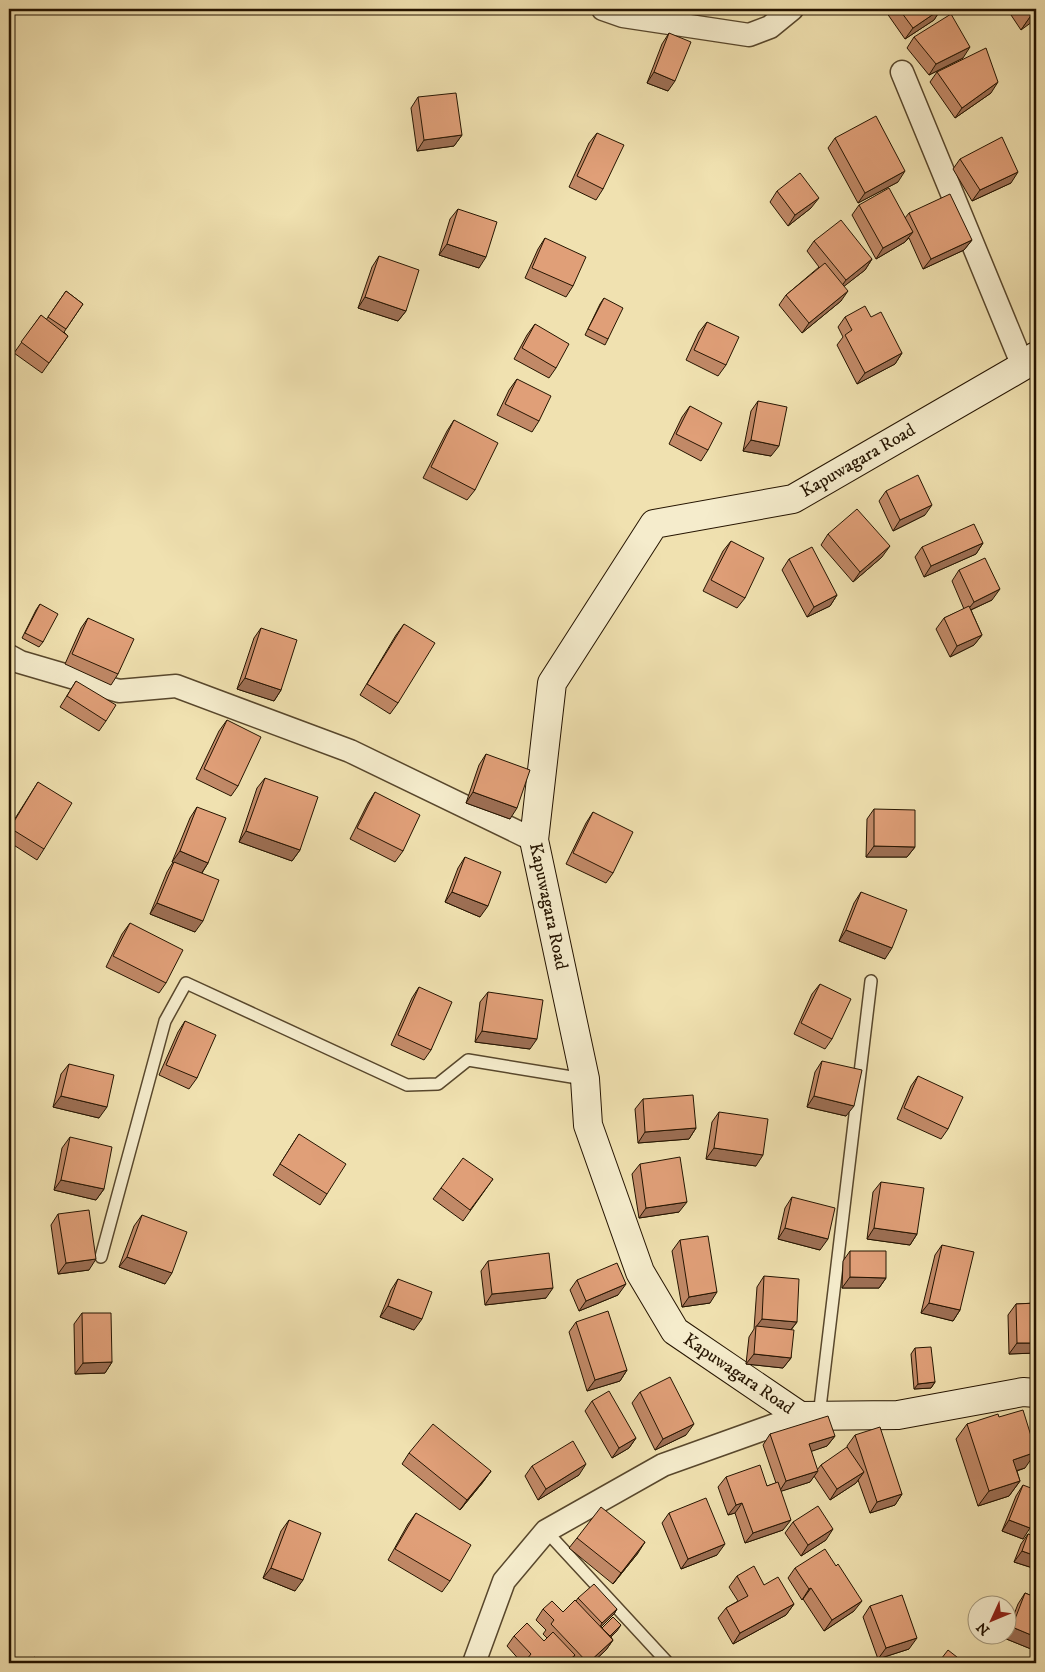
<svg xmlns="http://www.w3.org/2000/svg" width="1045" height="1672" viewBox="0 0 1045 1672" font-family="'IM FELL DW Pica',serif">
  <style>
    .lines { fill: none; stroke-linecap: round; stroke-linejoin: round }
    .lane-casing { stroke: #58472c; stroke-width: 14 }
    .street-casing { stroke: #58472c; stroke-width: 25 }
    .secondary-casing { stroke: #251400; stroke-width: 30 }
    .lane { stroke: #f5eccc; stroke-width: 11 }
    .street { stroke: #f5eccc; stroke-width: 22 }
    .secondary { stroke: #f5eccc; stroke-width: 28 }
    .wall { fill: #c18967; stroke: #251400 }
    .shaded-wall { fill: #9d6f54; stroke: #251400 }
    .building { fill: #e09f78; stroke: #251400 }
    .labels { text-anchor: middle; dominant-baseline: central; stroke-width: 4; stroke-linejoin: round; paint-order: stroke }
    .street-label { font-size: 18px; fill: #251400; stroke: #f5eccc }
  </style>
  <rect width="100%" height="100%" fill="#f0e1b0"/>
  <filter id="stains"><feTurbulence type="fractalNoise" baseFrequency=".004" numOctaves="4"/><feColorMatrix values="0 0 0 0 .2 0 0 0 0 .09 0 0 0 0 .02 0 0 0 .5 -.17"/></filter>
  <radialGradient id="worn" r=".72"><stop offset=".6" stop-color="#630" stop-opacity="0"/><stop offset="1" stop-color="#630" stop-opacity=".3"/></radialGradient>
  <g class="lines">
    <defs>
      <path id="lane" d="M101,1257l64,-236 21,-38 221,102 31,-1 30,-24 116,19
        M819,1416l52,-435
        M546,1531l122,132"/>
      <path id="street" d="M603,9l20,7 126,19 21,-8 22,-18
        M902,72l121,294
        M9,656l11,6 99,29 57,-5 174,65 184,89
        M474,1663l30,-82 42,-50 117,-66 137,-49"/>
      <g id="secondary">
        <path id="s1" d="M1036,356l-13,10 -230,133 -139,25 -102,159 -18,157 51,239 3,46 52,147 35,59 125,85 98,-1 125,-23 13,1"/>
      </g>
    </defs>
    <use href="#lane" class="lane-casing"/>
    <use href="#street" class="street-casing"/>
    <use href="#secondary" class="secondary-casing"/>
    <use href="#lane" class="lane"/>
    <use href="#street" class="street"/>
    <use href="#secondary" class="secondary"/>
  </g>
  <path class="wall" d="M884,9h57l-7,11 -29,19z
    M1007,9h29l-15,21z
    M669,33l-1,58 -21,-8 15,-39z
    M914,37l49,21 -34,17 -22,-27z
    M937,72l54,21 -36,25 -25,-36z
    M418,97l44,38 -8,11 -37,5 -6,-43z
    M597,133l6,56 -7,11 -27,-13 20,-44z
    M835,138l63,44 -40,21 -30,-55z
    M960,159l51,24 -39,18 -19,-32z
    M777,191l34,17 -23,18 -18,-24z
    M859,205l46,13 4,-5 63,27 -8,10 -41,19 -14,-31 -4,4 -29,17 -24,-44z
    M458,209l21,59 -40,-13 11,-36z
    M545,238l28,48 -7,11 -41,-19 13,-29z
    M814,241l58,18 -7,11 -21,16 -3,15 -39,32 -23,-28 7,-10 33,-28 -12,-16z
    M379,256l27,55 -8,10 -40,-13 14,-41z
    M66,291l17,13 -19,28 4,4 -26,37 -28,-20 27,-38 5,5z
    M604,298l4,41 -3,6 -20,-10 15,-31z
    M845,317h26l31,36 -7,11 -38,20 -20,-39 6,-8 -5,-10z
    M707,322l19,43 -8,11 -32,-16 13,-28z
    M535,324l21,44 -7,10 -35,-19 13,-24z
    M517,379l22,42 -7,11 -35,-17 12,-25z
    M758,401l13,55 -28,-5 8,-40z
    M690,406l18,44 -7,11 -32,-17 13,-27z
    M454,420l21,70 -8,10 -44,-22 24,-47z
    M886,491l39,24 -32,16 -14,-30z
    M828,534l54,23 -29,25 -32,-37z
    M731,541l14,57 -8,10 -34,-17 20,-40z
    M983,543l-7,11 -52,23 -9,-20 7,-10z
    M789,559l48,36 -7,11 -23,11 -25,-47z
    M959,570l33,30 -21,10 11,25 -8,10 -24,12 -14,-28 8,-11 20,-9 -12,-28z
    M40,604l3,38 -4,5 -17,-9 14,-28z
    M88,618l30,56 -7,11 -46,-21 16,-36z
    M404,624l-6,79 -8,11 -30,-19 36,-60z
    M261,628l20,62 -7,11 -37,-12 17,-51z
    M76,681l30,40 -7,10 -39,-24z
    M227,720l11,66 -7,10 -35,-17 23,-48z
    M486,754l24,65 -44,-16 13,-38z
    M265,778l35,72 -8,11 -53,-19 18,-54z
    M38,782l6,67 -7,11 -28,-18v-14z
    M375,792l28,59 -8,11 -45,-23 18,-36z
    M197,807l11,56 -6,10 -7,59 -45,-18 17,-42 6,-10h-1l18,-44z
    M874,809l41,38 -8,10h-41l1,-38z
    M593,812l20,61 -7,10 -40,-19 20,-41z
    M465,857l15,60 -35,-15 13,-34z
    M861,892l24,67 -46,-18 15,-38z
    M130,923l36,60 -7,10 -53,-26 16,-33z
    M820,984l12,55 -7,10 -31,-15 18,-40z
    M419,987l12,63 -7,10 -33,-15 21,-47z
    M488,992l42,57 -55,-7 5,-40z
    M185,1021l12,57 -8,11 -30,-14 19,-43z
    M822,1061l24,55 -39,-9 8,-35z
    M69,1064l30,54 -46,-11 8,-33z
    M918,1076l30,53 -7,10 -44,-20 14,-33z
    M643,1099l53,29 -7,11 -51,4 -3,-34z
    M719,1112l37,54 -50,-7 6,-37z
    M299,1134l28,60 -7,11 -47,-30z
    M70,1137l34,52 -8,11 -42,-10 8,-42z
    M640,1164l39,48 -40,6 -7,-44z
    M493,1179l-30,42 -30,-22 8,-11z
    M881,1182l36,52 -7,11 -43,-6 6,-47z
    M792,1197l28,53 -42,-11 7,-31z
    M58,1214l31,56 -31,4 -7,-49z
    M142,1215l23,69 -46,-17 15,-41z
    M680,1240l30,63 -28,4 -10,-56z
    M942,1245l18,65 -7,11 -32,-8 14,-58z
    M850,1251l36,27 -7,10h-37l1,-27z
    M488,1261l58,37 -61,7 -4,-34z
    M764,1276l33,46 -6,8v28l-8,10 -37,-4 3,-27 5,-8 3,-42z
    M398,1279l16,51 -34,-13 11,-27z
    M577,1280l41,15 -39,16 -9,-21z
    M1036,1303v50l-27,1 -1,-39 8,-11z
    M82,1313l30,49 -7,11 -30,1 -1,-50z
    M576,1322l51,48 -7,11 -33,10 -18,-59z
    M915,1348l20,34 -4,6 -17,1 -3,-35z
    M640,1392l46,43 -31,15 -23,-47z
    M592,1401l44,37 -7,10 -17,10 -27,-47z
    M999,1417l26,51 -8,3 3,10 -11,15 -31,10 -22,-67 11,-15z
    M770,1434l65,2 -8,10 -16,5 6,19 4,-5 27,-16 -1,-3 8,-11 47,59 -7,11 -25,8 -12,-33 -2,3 -26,17 -16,-24 -4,6 -29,9 2,39 -38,13 -10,-30 -7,2 -10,-28 8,-10 41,9 9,-3 -13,-38z
    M409,1453l82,18 -8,11 -23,28 -58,-46z
    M532,1466l47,9 -41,25 -13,-24z
    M1023,1485v54l-21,-8 14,-35z
    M416,1513l34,68 -8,11 -54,-32 20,-36z
    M669,1513l48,42 -36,14 -19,-46z
    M289,1520l6,71 -32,-13 18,-47z
    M1036,1520v49l-22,-7 7,-18 7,-10 3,1z
    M793,1522l33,18 -25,16 -16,-23z
    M577,1538l61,15 -25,31 -44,-36z
    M795,1568l59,43 -30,20 -21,-32 -1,1 -14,-22z
    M737,1576l27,9 30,19 -8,11 -53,29 -15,-26 8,-10 12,-7 -9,-14z
    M1036,1589v62l-32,-13 2,-4h2v-4l10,-26 7,-11 7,3z
    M578,1598l39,11 -3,5 -13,13 1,1 15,3 -6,6 2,3 -7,10 -14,13h-21l-1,-1 -1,1h-47l-15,-17 7,-10 30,5 3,-3 -4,-4 3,-4 -10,-10 7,-11 20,3 13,-11z
    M870,1606l39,43 -31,10 -15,-42z"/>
  <path class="shaded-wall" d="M941,9l-7,11 -29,19 8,-11z
    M1036,11v8l-15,11 11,-16z
    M970,47l-7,11 -34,17 7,-11z
    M654,72l21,9 -7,10 -21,-8z
    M998,82l-7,11 -36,25 7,-10z
    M462,135l-8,11 -37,5 7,-11z
    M905,171l-7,11 -40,21 7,-10z
    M1018,172l-7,11 -39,18 8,-11z
    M819,198l-8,10 -23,18 7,-11z
    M913,232l-8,10 -29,17 7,-11z
    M972,240l-8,10 -41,19 8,-10z
    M447,244l39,13 -7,11 -40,-13z
    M872,259l-7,11 -27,21 8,-11z
    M848,291l-7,10 -39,32 7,-10z
    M365,297l41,14 -8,10 -40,-13z
    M902,353l-7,11 -38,20 8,-11z
    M751,440l28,6 -8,10 -28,-5z
    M932,505l-7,10 -32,16 7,-11z
    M983,543l-7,11 -52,23 7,-11z
    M890,546l-8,11 -29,25 7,-10z
    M1000,589l-8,11 -26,12 8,-10z
    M837,595l-7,11 -23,11 7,-10z
    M982,635l-8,10 -24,12 7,-11z
    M245,678l36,12 -7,11 -37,-12z
    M473,792l44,16 -7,11 -44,-16z
    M246,831l54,19 -8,11 -53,-19z
    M874,846l41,1 -8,10h-41z
    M180,851l28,12 -7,11 -29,-12z
    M452,892l36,14 -8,11 -35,-15z
    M157,903l46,18 -8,11 -45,-18z
    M846,930l46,18 -7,11 -46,-18z
    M482,1031l55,8 -7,10 -55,-7z
    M61,1096l46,11 -8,11 -46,-11z
    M814,1096l40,10 -8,10 -39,-9z
    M696,1128l-7,11 -51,4 7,-11z
    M714,1148l49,7 -7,11 -50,-7z
    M61,1180l43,9 -8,11 -42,-10z
    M687,1202l-8,10 -40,6 7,-10z
    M785,1228l43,11 -8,11 -42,-11z
    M874,1228l43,6 -7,11 -43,-6z
    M127,1257l45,16 -7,11 -46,-17z
    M96,1259l-7,11 -31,4 8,-11z
    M850,1277l36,1 -7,10h-37z
    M626,1284l-8,11 -39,16 7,-10z
    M553,1288l-7,10 -61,7 7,-11z
    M717,1292l-7,11 -28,4 7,-10z
    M929,1303l31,7 -7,11 -32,-8z
    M388,1306l34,13 -8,11 -34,-13z
    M762,1319l35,3 -8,10 -33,-5z
    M1017,1343h19v10l-27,1z
    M754,1354l37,4 -8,10 -37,-4z
    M112,1362l-7,11 -30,1 8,-11z
    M627,1370l-7,11 -33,10 8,-11z
    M935,1382l-4,6 -17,1 4,-5z
    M694,1424l-8,11 -31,15 8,-11z
    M835,1436l-8,10 -26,9 8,-11z
    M636,1438l-7,10 -17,10 7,-10z
    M1036,1452l-11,16 -23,7 11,-15z
    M586,1464l-7,11 -41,25 8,-11z
    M491,1471l-8,11 -23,28 7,-10z
    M818,1471l-8,11 -31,10 7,-11z
    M864,1472l-8,11 -26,17 7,-11z
    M1020,1481l-11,15 -31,10 11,-15z
    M902,1494l-7,11 -25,8 7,-11z
    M742,1503l-7,10 -7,2 8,-10z
    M791,1520l-8,10 -38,13 8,-10z
    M1009,1520l21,8 -7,11 -21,-8z
    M833,1529l-7,11 -25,16 7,-11z
    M645,1542l-7,11 -25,31 8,-11z
    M725,1544l-8,11 -36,14 7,-10z
    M1022,1551l14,5v13l-22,-7z
    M271,1568l32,12 -8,11 -32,-13z
    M811,1588l-8,11 -1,1 7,-11z
    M862,1601l-8,10 -30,20 8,-11z
    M794,1604l-8,11 -53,29 7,-11z
    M617,1609l-3,5 -15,15 3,-6z
    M621,1625l-4,6 -12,11 4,-5z
    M1012,1627l24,10v14l-32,-13z
    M917,1638l-8,11 -31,10 8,-11z
    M613,1640l-7,10 -14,13h-4z
    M575,1655l-6,8h-3z"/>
  <path class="building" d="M899,9h42l-28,19z
    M1029,9h7v2l-4,3z
    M951,14l19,33 -34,17 -22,-27z
    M669,33l22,9 -16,39 -21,-9z
    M986,48l12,34 -36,26 -25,-36z
    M456,93l6,42 -38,5 -6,-43z
    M876,116l29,55 -40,22 -30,-55z
    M597,133l27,12 -21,44 -26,-13z
    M1002,137l16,35 -38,18 -20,-31z
    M800,173l19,25 -24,17 -18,-24z
    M889,188l24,44 -30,16 -24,-43z
    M950,194l22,46 -41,19 -22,-46z
    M458,209l39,13 -11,35 -39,-13z
    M841,220l31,39 -26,21 -32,-39z
    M545,238l41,19 -13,29 -41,-18z
    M379,256l40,14 -13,41 -41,-14z
    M825,263l23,28 -39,32 -23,-28z
    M66,291l17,13 -17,25 -18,-12z
    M604,298l19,10 -15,31 -20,-10z
    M865,306l6,11 10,-5 21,41 -37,20 -20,-38 7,-5 -7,-13z
    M41,315l27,21 -19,27 -28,-21z
    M707,322l32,15 -13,28 -32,-15z
    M535,324l34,20 -13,24 -34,-20z
    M517,379l34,17 -12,25 -34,-17z
    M758,401l29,6 -8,39 -28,-6z
    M690,406l32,17 -14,27 -32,-16z
    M454,420l44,23 -23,47 -44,-23z
    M918,475l14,30 -32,15 -14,-29z
    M857,509l33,37 -30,26 -32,-38z
    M974,524l9,19 -52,23 -9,-19z
    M731,541l33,17 -19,40 -34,-18z
    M812,547l25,48 -23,12 -25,-48z
    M985,558l15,31 -26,13 -15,-32z
    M40,604l18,10 -15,28 -18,-9z
    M969,606l13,29 -25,11 -13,-28z
    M88,618l46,21 -16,35 -46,-20z
    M404,624l31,19 -37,60 -31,-19z
    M261,628l36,12 -16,50 -36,-12z
    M76,681l40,24 -10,16 -39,-25z
    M227,720l34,17 -23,49 -34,-17z
    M486,754l44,16 -13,38 -44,-16z
    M265,778l53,19 -18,53 -54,-19z
    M38,782l34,21 -28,46 -34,-21z
    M375,792l45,23 -17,36 -46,-23z
    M197,807l29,11 -18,45 -28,-12z
    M874,809l41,1v37l-41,-1z
    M593,812l40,20 -20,41 -40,-20z
    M465,857l36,15 -13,34 -36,-14z
    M174,862l45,18 -16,41 -46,-18z
    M861,892l46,18 -15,38 -46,-18z
    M130,923l53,27 -17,33 -53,-27z
    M820,984l31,15 -19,40 -31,-16z
    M419,987l33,15 -21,48 -33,-15z
    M488,992l55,8 -6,39 -55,-8z
    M185,1021l31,14 -19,43 -31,-13z
    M822,1061l40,9 -8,36 -40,-10z
    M69,1064l45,11 -7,32 -46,-11z
    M918,1076l45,21 -15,32 -44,-21z
    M693,1095l3,33 -51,4 -2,-33z
    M719,1112l49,7 -5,36 -49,-7z
    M299,1134l47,30 -19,30 -47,-30z
    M70,1137l42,10 -8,42 -43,-9z
    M680,1157l7,45 -41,6 -6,-44z
    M463,1158l30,21 -23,31 -29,-22z
    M881,1182l43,6 -7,46 -43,-6z
    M792,1197l43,11 -7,31 -43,-11z
    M89,1210l7,49 -30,4 -8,-49z
    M142,1215l45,17 -15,41 -45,-16z
    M708,1236l9,56 -28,5 -9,-57z
    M942,1245l32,7 -14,58 -31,-7z
    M850,1251h36v27l-36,-1z
    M549,1253l4,35 -61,6 -4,-33z
    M617,1263l9,21 -40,17 -9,-21z
    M764,1276l35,3 -2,43 -35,-3z
    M398,1279l34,13 -10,27 -34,-13z
    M1036,1303v40h-19l-1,-39z
    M608,1311l19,59 -32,10 -19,-58z
    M82,1313h29l1,49 -29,1z
    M756,1326l38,4 -3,28 -37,-4z
    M931,1347l4,35 -17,2 -3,-36z
    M670,1377l24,47 -31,15 -23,-47z
    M609,1391l27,47 -17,10 -27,-47z
    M1023,1410l13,42 -23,8 7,21 -31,10 -22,-67 31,-10 1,3z
    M828,1416l7,20 -26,8 9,27 -32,10 -16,-47z
    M433,1424l58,47 -24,29 -58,-47z
    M880,1427l22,67 -25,8 -22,-67z
    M573,1441l13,23 -40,25 -14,-23z
    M847,1447l17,25 -27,17 -16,-24z
    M760,1465l7,21 11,-4 13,38 -38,13 -11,-30 -6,2 -10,-28z
    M1023,1485l13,5v23l-6,15 -21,-8z
    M706,1498l19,46 -37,15 -19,-46z
    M818,1506l15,23 -25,16 -15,-23z
    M601,1507l44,35 -24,31 -44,-35z
    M416,1513l55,32 -21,36 -55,-32z
    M289,1520l32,13 -18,47 -32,-12z
    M1036,1529v27l-14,-5 6,-17 6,2z
    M825,1549l11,17 2,-2 24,37 -30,19 -21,-32 -2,1 -14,-21z
    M754,1566l10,19 14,-8 16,27 -54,29 -14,-25 22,-12 -11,-20z
    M594,1584l23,25 -15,14 -24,-25z
    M1025,1593l10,4 1,-3v43l-24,-10z
    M902,1595l15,43 -31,10 -16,-42z
    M575,1600l38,40 -25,23 -37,-39 3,-4 -11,-11 9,-8 11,11z
    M613,1617l8,8 -11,11 -8,-8z
    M527,1623l17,18 9,-9 22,23 -9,8h-35l-4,-4 4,-5 -17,-18z
    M948,1650l14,11 -2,2h-22z
    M34,1657l10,6h-14z
    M659,1658l5,5h-10z"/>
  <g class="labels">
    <g class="street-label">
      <text transform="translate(858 461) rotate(-30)">Kapuwagara Road</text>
      <text stroke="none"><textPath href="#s1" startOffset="838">Kapuwagara Road</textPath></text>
      <text stroke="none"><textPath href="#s1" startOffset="1362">Kapuwagara Road</textPath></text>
    </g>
  </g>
  <rect width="1045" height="1672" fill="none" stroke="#f0e1b0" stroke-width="30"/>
  <rect x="10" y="10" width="1025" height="1652" fill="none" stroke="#251400" stroke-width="2.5"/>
  <rect x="15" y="15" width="1015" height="1642" fill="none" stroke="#251400"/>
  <g transform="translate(992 1620) rotate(226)"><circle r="24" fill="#f5eccc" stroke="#a2967a"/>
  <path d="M0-4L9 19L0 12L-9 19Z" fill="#8f2418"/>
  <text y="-8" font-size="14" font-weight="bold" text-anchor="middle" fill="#251400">N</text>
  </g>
  <rect width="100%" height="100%" filter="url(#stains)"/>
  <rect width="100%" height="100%" fill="url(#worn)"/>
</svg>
